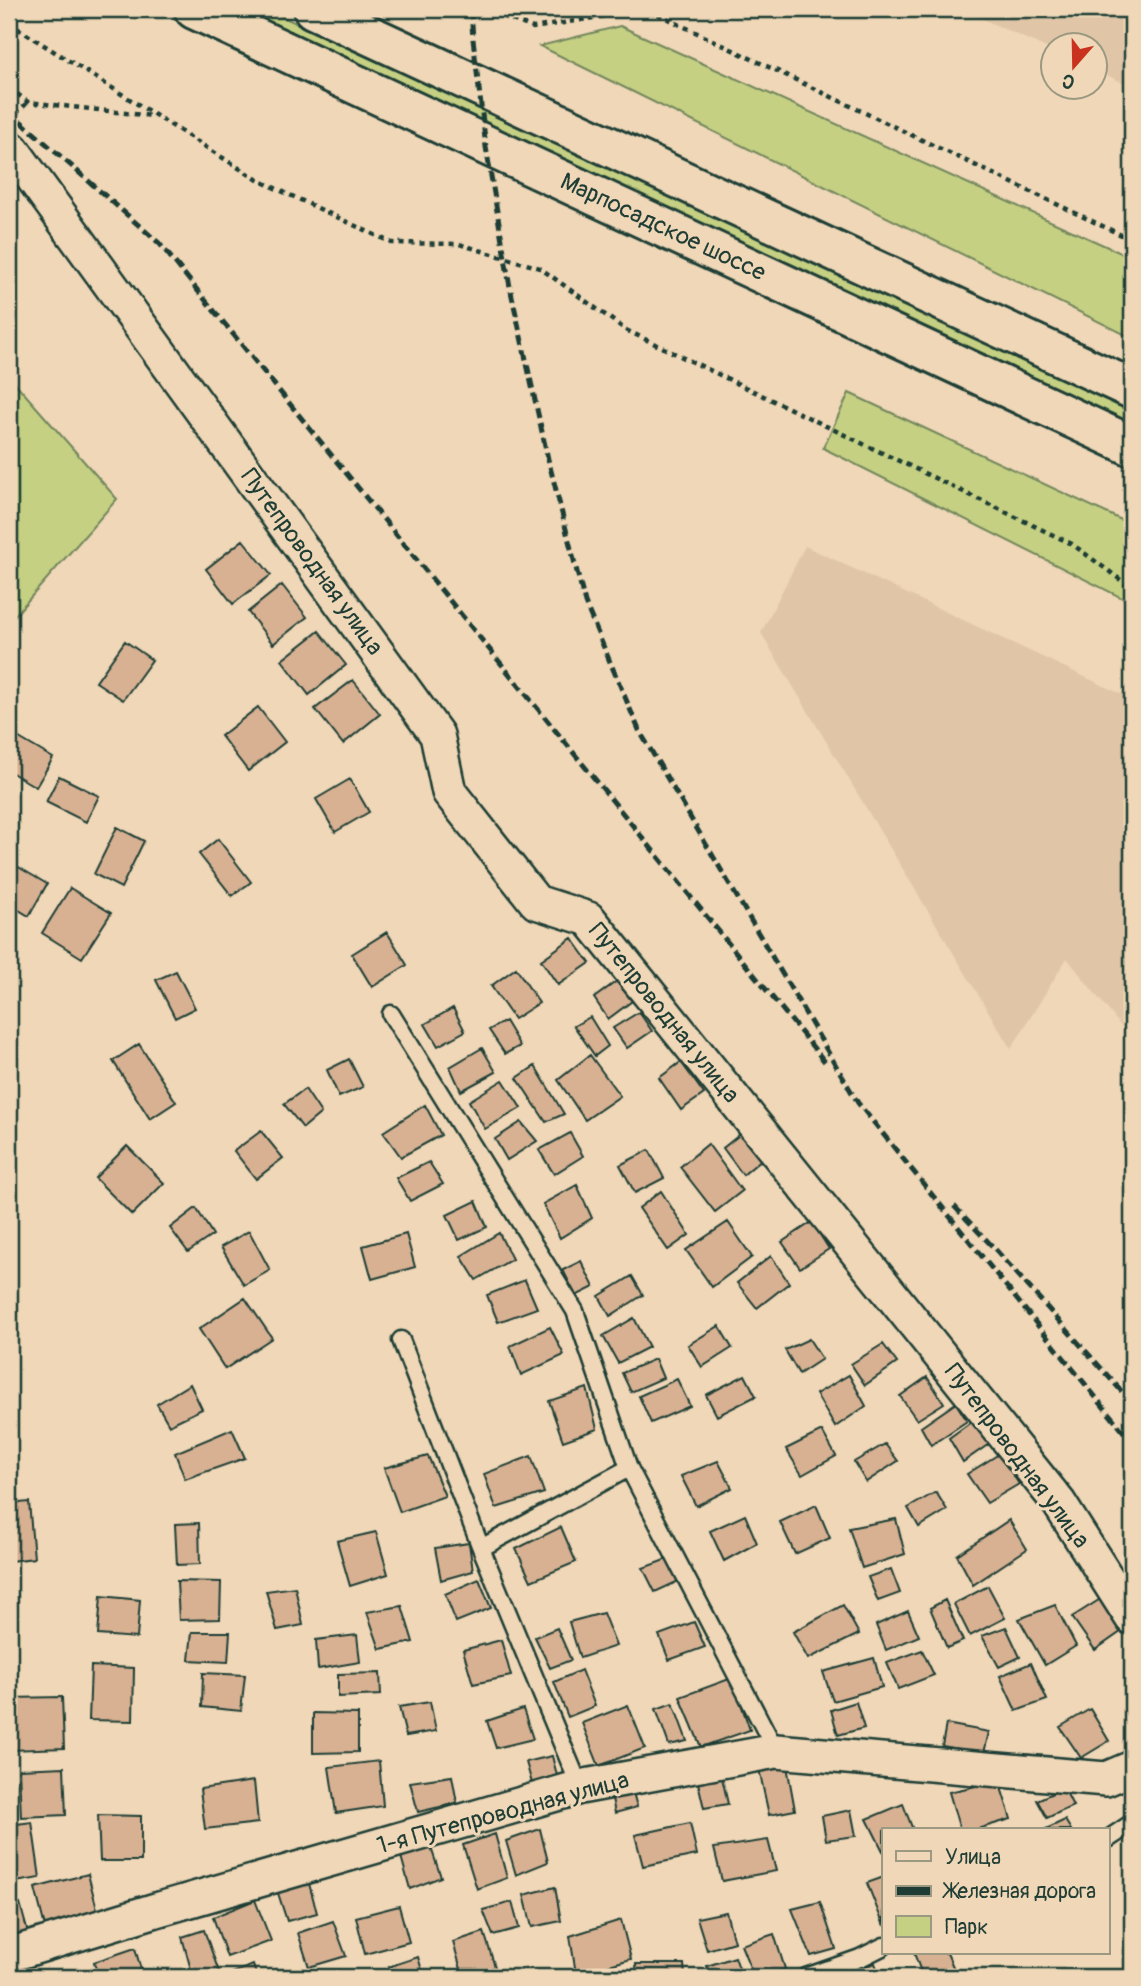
<svg xmlns="http://www.w3.org/2000/svg" width="1141" height="1986" viewBox="0 0 1141 1986" font-family="Pangolin,sans-serif">
  <style>
    .built { fill: #e0c6a7 }
    .green { fill: #c5d083; stroke: #72865c; stroke-width: 2 }
    .building { fill: #d8b192; stroke: #1f3d34; stroke-width: 2 }
    .lines { fill: none; stroke-linecap: round; stroke-linejoin: round }
    .lane-casing { stroke: #1f3d34; stroke-width: 21 }
    .street-casing { stroke: #1f3d34; stroke-width: 38 }
    .primary-casing { stroke: #1f3d34; stroke-width: 44 }
    .path { stroke: #1f3d34; stroke-width: 4.5; stroke-dasharray: 5 5; stroke-linecap: butt }
    .lane { stroke: #efd7b7; stroke-width: 16 }
    .street { stroke: #efd7b7; stroke-width: 33 }
    .primary { stroke: #efd7b7; stroke-width: 38 }
    .rail { stroke: #1f3d34; stroke-width: 5; stroke-dasharray: 10 5; stroke-linecap: butt }
    .labels { text-anchor: middle; dominant-baseline: central; stroke-width: 6; stroke-linejoin: round; paint-order: stroke }
    .street-label { font-size: 24px; fill: #1f3d34; stroke: #efd7b7 }
  </style>
  <rect width="100%" height="100%" fill="#efd7b7"/>
  <filter id="ink" filterUnits="userSpaceOnUse"><feTurbulence type="fractalNoise" baseFrequency=".0143" numOctaves="2"/><feDisplacementMap in="SourceGraphic" scale="14" xChannelSelector="R" yChannelSelector="G"/><feConvolveMatrix kernelMatrix="1 2 1 2 8 2 1 2 1" color-interpolation-filters="sRGB"/></filter>
  <g filter="url(#ink)">
    <path class="built" d="M961,9h171v78l-36,-17v-24h-42l-1,5z
      M805,546l327,153v341l-65,-82 -56,91 -250,-416z"/>
    <path class="green" d="M234,9h32l866,402v15z
      M620,26l512,232v80l-592,-292z
      M9,376l108,123 -108,123z
      M849,393l283,132v78l-309,-155z"/>
    <path class="building" d="M243,540l28,35 -38,29 -27,-35z
      M282,585l25,32 -34,27 -25,-32z
      M319,631l27,34 -37,30 -27,-35z
      M125,641l27,19 -29,40 -27,-18z
      M353,680l27,34 -37,30 -28,-35z
      M258,707l27,35 -37,29 -27,-35z
      M14,735l39,23 -17,29 -27,-16v-27z
      M59,776l40,20 -13,26 -40,-20z
      M350,779l19,33 -34,20 -19,-33z
      M117,827l27,14 -23,47 -27,-14z
      M218,839l33,43 -19,14 -33,-42z
      M10,862l37,22 -18,32 -20,-12z
      M70,888l41,25 -29,45 -40,-25z
      M387,932l20,33 -35,22 -20,-33z
      M572,938l18,25 -32,22 -17,-25z
      M516,968l23,35 -25,16 -23,-33z
      M176,971l19,37 -20,10 -19,-38z
      M617,981l15,20 -24,18 -14,-21z
      M453,1008l12,23 -27,15 -13,-22z
      M639,1012l13,19 -25,17 -14,-20z
      M590,1017l18,29 -13,10 -21,-30z
      M505,1021l15,25 -15,8 -16,-24z
      M139,1044l37,58 -26,17 -37,-58z
      M482,1048l14,24 -35,19 -11,-24z
      M590,1055l30,41 -35,24 -27,-40z
      M349,1059l14,28 -24,10 -12,-27z
      M681,1062l23,32 -23,16 -22,-32z
      M535,1066l29,48 -18,8 -29,-44z
      M503,1080l18,28 -36,21 -16,-28z
      M305,1089l16,24 -18,15 -19,-24z
      M425,1105l16,30 -40,22 -18,-25z
      M521,1122l16,19 -30,19 -12,-21z
      M261,1131l22,27 -27,21 -22,-28z
      M743,1132l20,26 -20,17 -20,-27z
      M570,1133l13,23 -29,18 -15,-24z
      M708,1144l34,47 -27,21 -35,-45z
      M127,1146l37,37 -32,32 -37,-37z
      M649,1150l15,28 -29,15 -15,-28z
      M429,1162l14,22 -33,17 -14,-23z
      M577,1185l15,33 -32,20 -17,-34z
      M661,1191l28,44 -21,15 -29,-42z
      M476,1201l11,26 -28,13 -12,-25z
      M196,1208l17,27 -25,17 -18,-24z
      M728,1222l24,35 -40,30 -26,-37z
      M812,1222l17,27 -29,19 -18,-26z
      M249,1231l21,39 -26,15 -23,-38z
      M499,1233l13,26 -36,21 -15,-24z
      M406,1234l9,33 -43,12 -9,-33z
      M771,1256l18,27 -32,25 -20,-25z
      M581,1261l13,26 -18,9 -13,-26z
      M632,1276l11,19 -33,21 -11,-20z
      M525,1280l12,28 -39,14 -11,-27z
      M245,1298l27,40 -47,31 -26,-40z
      M634,1318l15,29 -31,16 -15,-27z
      M719,1326l13,22 -30,19 -14,-22z
      M550,1327l14,28 -43,20 -11,-29z
      M809,1339l13,20 -23,15 -14,-24z
      M883,1344l14,19 -32,22 -14,-21z
      M655,1359l8,19 -32,14 -9,-19z
      M745,1375l11,21 -39,20 -11,-21z
      M849,1375l17,31 -31,21 -19,-33z
      M927,1377l17,26 -27,17 -17,-24z
      M677,1379l13,27 -39,17 -12,-27z
      M190,1384l12,25 -33,16 -12,-21z
      M587,1388l10,41 -34,12 -14,-40z
      M956,1403l11,18 -36,24 -10,-18z
      M974,1420l15,24 -26,18 -14,-24z
      M232,1429l13,29 -60,21 -10,-26z
      M822,1431l14,25 -34,19 -16,-26z
      M885,1444l13,17 -32,21 -12,-20z
      M999,1454l20,30 -32,19 -20,-29z
      M428,1456l17,40 -45,16 -16,-44z
      M531,1456l13,37 -48,15 -12,-34z
      M718,1461l14,27 -36,18 -15,-30z
      M936,1492l11,18 -28,17 -11,-19z
      M29,1502l5,56 -25,3v-57z
      M816,1505l14,33 -35,16 -15,-32z
      M745,1515l12,28 -33,18 -14,-30z
      M896,1519l9,35 -43,14 -13,-40z
      M1009,1520l18,29 -54,36 -16,-30z
      M199,1523l1,41 -23,1 -2,-41z
      M561,1527l15,35 -45,19 -15,-32z
      M376,1532l12,42 -38,12 -13,-45z
      M469,1543l4,28 -32,9 -6,-32z
      M670,1558l11,22 -26,12 -12,-24z
      M891,1569l9,24 -22,8 -10,-24z
      M479,1579l12,29 -35,14 -11,-28z
      M177,1581l44,1 -1,37 -41,1z
      M988,1586l17,32 -35,18 -16,-32z
      M295,1587l8,38 -26,5 -11,-39z
      M101,1596l39,4 -3,38 -39,-3z
      M1102,1598l23,31 -30,21 -23,-33z
      M945,1600l18,41 -16,7 -17,-40z
      M843,1605l16,29 -51,25 -15,-27z
      M1055,1605l21,41 -31,19 -26,-46z
      M402,1606l11,36 -33,7 -13,-37z
      M908,1611l11,25 -33,14 -10,-25z
      M603,1613l13,33 -36,12 -11,-36z
      M694,1622l11,25 -36,13 -10,-25z
      M1006,1627l14,30 -21,10 -17,-31z
      M557,1628l14,32 -21,8 -15,-31z
      M192,1632h38l-2,30 -39,-2z
      M357,1635l3,27 -42,7 -2,-29z
      M501,1640l10,36 -38,8 -10,-34z
      M922,1650l12,25 -36,14 -11,-26z
      M874,1658l8,29 -49,14 -10,-29z
      M1031,1663l16,37 -31,11 -16,-35z
      M91,1666l43,2 -1,53 -44,-1z
      M581,1670l14,36 -27,11 -14,-35z
      M203,1673l42,2 -4,36 -39,-4z
      M380,1673l1,22 -43,2v-23z
      M732,1678l18,52 -49,17 -21,-50z
      M62,1697l2,51 -54,2 -1,-52z
      M430,1702l6,29 -30,5 -7,-29z
      M856,1702l8,26 -26,7 -7,-25z
      M673,1703l14,38 -18,4 -13,-36z
      M628,1705l17,43 -46,18 -17,-43z
      M523,1709l10,30 -37,9 -9,-27z
      M1090,1709l19,32 -28,17 -21,-31z
      M313,1713l45,1v38l-45,1z
      M946,1724l43,8 -5,21 -42,-7z
      M552,1756l6,23 -25,8 -7,-25z
      M379,1761l4,45 -47,7 -7,-46z
      M787,1766l8,44 -26,5 -10,-46z
      M64,1767l2,48 -45,2 -2,-48z
      M721,1773l7,31 -24,4 -8,-34z
      M452,1776l5,27 -39,9 -8,-30z
      M254,1781l4,42 -53,6 -5,-40z
      M999,1781l12,38 -37,11h-14l-11,-38z
      M631,1785l6,22 -22,6 -5,-24z
      M1064,1788l9,18 -26,12 -10,-18z
      M903,1804l10,26h-29v23l-17,-34z
      M851,1810l5,26 -30,4 -4,-24z
      M98,1815l43,1v45h-41z
      M1065,1820l6,10h-27z
      M32,1822l8,56 -31,5v-58z
      M690,1823l7,32 -54,11 -8,-31z
      M540,1829l8,33 -32,13 -10,-34z
      M495,1834l12,44 -30,11 -14,-44z
      M768,1840l8,31 -54,10 -8,-33z
      M429,1842l12,35 -31,12 -11,-40z
      M88,1874l10,39 -53,14 -10,-39z
      M884,1877v49l-17,-43z
      M308,1880l9,33 -30,8 -10,-31z
      M555,1887l6,34 -29,6 -8,-32z
      M255,1900l16,41 -44,16 -14,-40z
      M512,1902l7,26 -26,7 -10,-25z
      M820,1902l16,47 -25,7 -19,-47z
      M20,1904l8,29 -19,6v-32z
      M399,1906l10,36 -44,12 -9,-37z
      M726,1912l8,30 -27,8 -10,-32z
      M621,1920l10,39 -55,15 -6,-38z
      M333,1921l13,35 -37,11 -11,-34z
      M204,1930l15,42 -17,5h-9l-11,-40z
      M484,1932l11,35 -32,9 -10,-34z
      M774,1934l11,35 -22,8h-9l-13,-32z
      M135,1948l8,29h-45l-4,-15z
      M914,1953h33l7,16 -18,8h-13z
      M418,1957l6,20h-33l-3,-10z
      M735,1957l7,20h-31l-4,-11z
      M875,1963l5,14h-28l-2,-6z
      M636,1964h48l1,13h-48z
      M253,1965l4,12h-32v-1z
      M521,1971l1,6h-25l-1,-3z"/>
    <g class="lines">
      <defs>
        <path id="lane" d="M391,1014l184,297 54,157 147,283
          M401,1340l80,208
          M580,1787l-99,-239 148,-80
          M1108,1839l24,-16
          M806,1977l54,-19 24,-12"/>
        <path id="street" d="M9,147l3,2 425,586 12,57 87,110 53,17 470,584 73,115
          M9,1955l147,-45 424,-123 196,-36 330,28 26,-11"/>
        <path id="primary" d="M194,9l938,437
          M313,9l819,380"/>
      </defs>
      <use href="#lane" class="lane-casing"/>
      <use href="#street" class="street-casing"/>
      <use href="#primary" class="primary-casing"/>
      <path class="path" d="M484,9l49,19 114,-19 485,231
        M9,23l249,157 134,63 67,1 81,24 86,62 446,214 57,42 3,6
        M9,88l19,14 124,14
        M16,114l12,-12"/>
      <use href="#lane" class="lane"/>
      <use href="#street" class="street"/>
      <use href="#primary" class="primary"/>
      <path class="rail" d="M471,9l2,30 13,108 24,140 38,172 37,144 54,127 219,373 274,339
        M9,111l150,132 666,819
        M954,1206l41,43 137,154"/>
    </g>
  </g>
  <g class="labels">
    <g class="street-label">
      <text transform="translate(663 227) rotate(25)">Марпосадское шоссе</text>
      <text transform="translate(312 562) rotate(54)">Путепроводная улица</text>
      <text transform="translate(664 1013) rotate(51)">Путепроводная улица</text>
      <text transform="translate(1017 1456) rotate(53)">Путепроводная улица</text>
      <text transform="translate(503 1813) rotate(-15)">1-я Путепроводная улица</text>
    </g>
  </g>
  <rect width="1141" height="1986" fill="none" stroke="#efd7b7" stroke-width="35"/>
  <rect x="18" y="18" width="1106" height="1951" fill="none" stroke="#1f3d34" stroke-width="2.5" filter="url(#ink)"/>
  <rect x="882" y="1828" width="228" height="126" fill="#efd7b7" stroke="#9c9983" stroke-width="2"/>
  <rect x="896" y="1851" width="35" height="10" fill="#efd7b7" stroke="#9c9983" stroke-width="2"/>
  <text x="945" y="1864" font-size="21" fill="#1f3d34">Улица</text>
  <rect x="896" y="1886" width="35" height="10" fill="#1f3d34" stroke="#9c9983" stroke-width="2"/>
  <text x="945" y="1898" font-size="21" fill="#1f3d34">Железная дорога</text>
  <rect x="896" y="1916" width="35" height="21" fill="#c5d083" stroke="#9c9983" stroke-width="2"/>
  <text x="945" y="1934" font-size="21" fill="#1f3d34">Парк</text>
  <g transform="translate(1074 66) rotate(200)"><circle r="33" fill="#efd7b7" stroke="#9c9983" stroke-width="2"/>
  <path d="M0-5L12 26L0 18L-12 26Z" fill="#c8321e"/>
  <text y="-10" font-size="19" font-weight="bold" text-anchor="middle" fill="#1f3d34">С</text>
  </g>
</svg>
